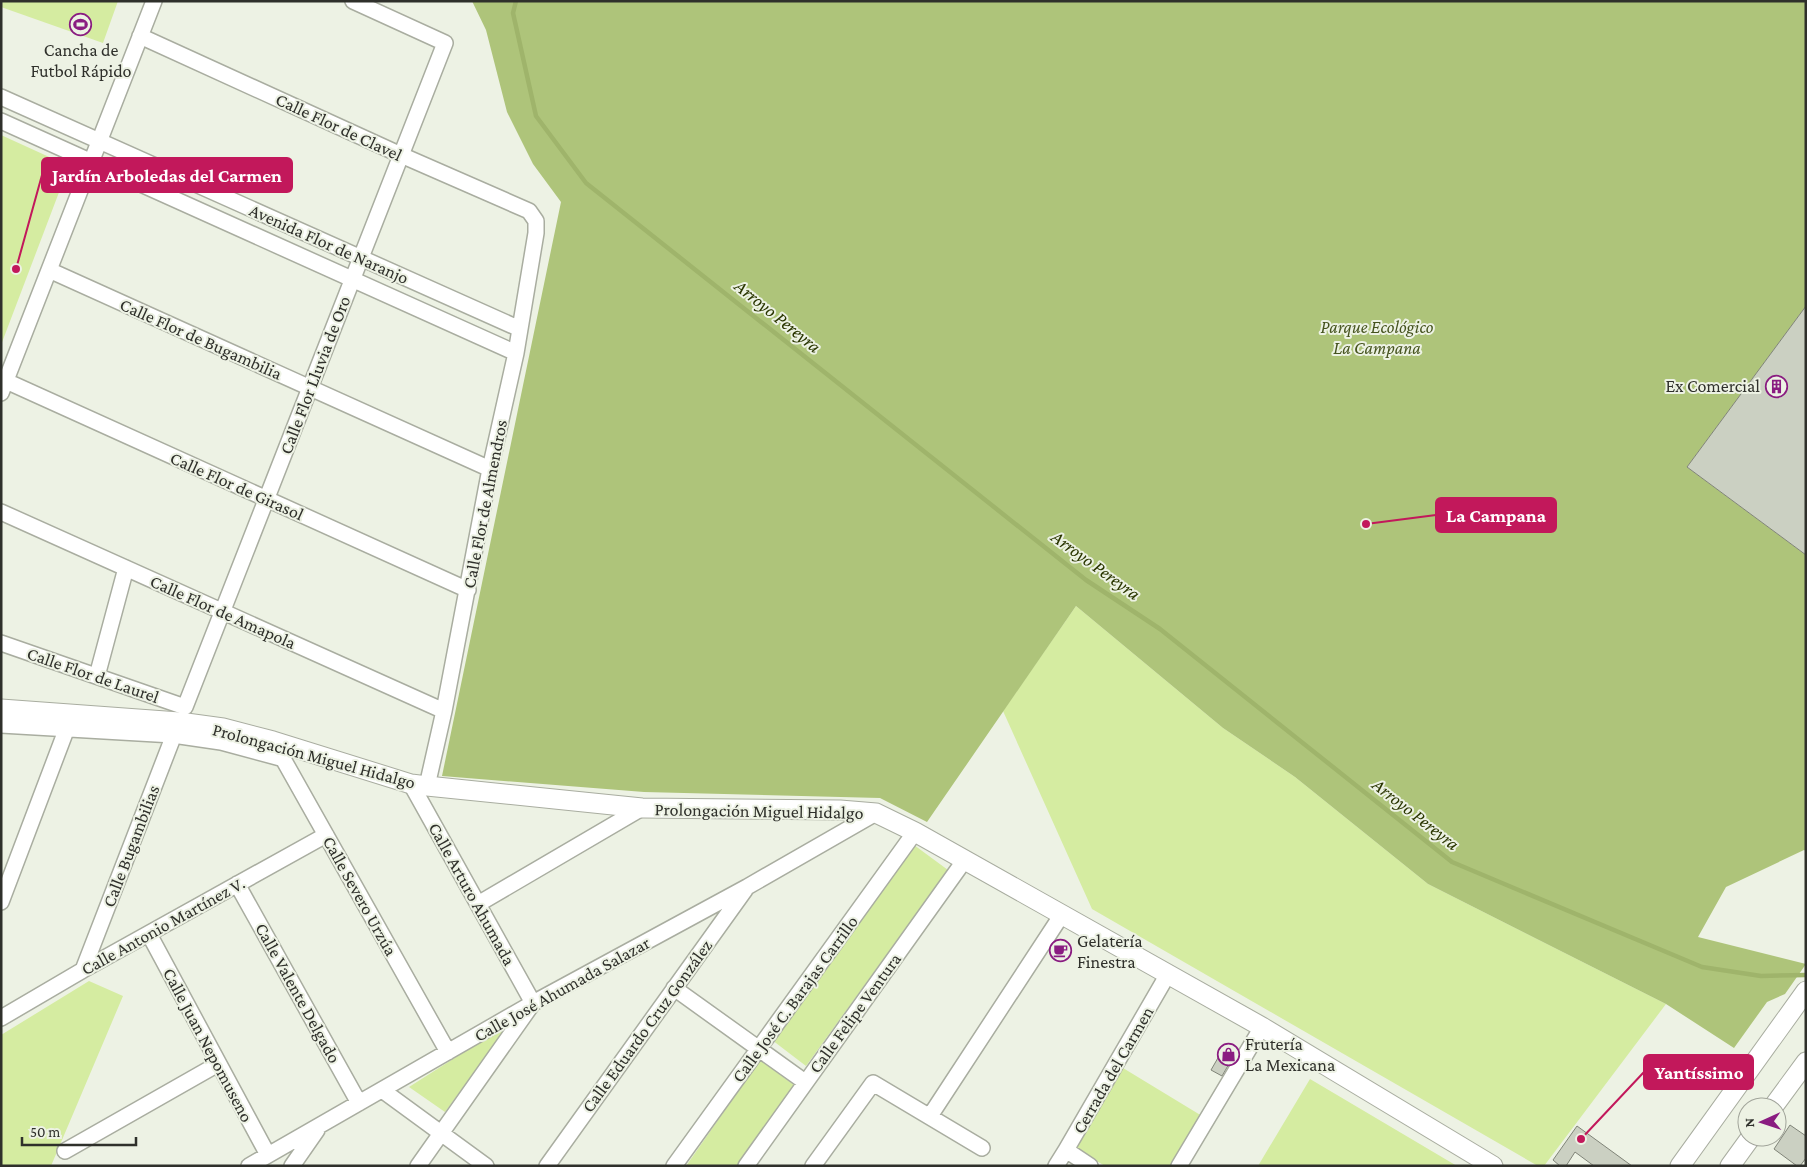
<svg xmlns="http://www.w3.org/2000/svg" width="1807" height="1167" viewBox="0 0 1807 1167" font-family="'Crimson Pro',serif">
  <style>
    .green { fill: #d5eca1 }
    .forest { fill: #aec47a }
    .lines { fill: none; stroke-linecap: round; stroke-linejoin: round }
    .stream { stroke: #9fb46b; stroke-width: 4.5 }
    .building { fill: #cbd0c2; stroke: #808478 }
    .minor-casing { stroke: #a9ada0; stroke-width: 18 }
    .major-casing { stroke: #a9ada0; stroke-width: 21 }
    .minor { stroke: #fff; stroke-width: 15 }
    .major { stroke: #fff; stroke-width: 19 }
    .labels { text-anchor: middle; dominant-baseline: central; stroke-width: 4; stroke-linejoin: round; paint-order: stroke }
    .poi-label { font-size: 18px; fill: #2f302b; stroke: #edf2e4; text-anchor: start }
    .street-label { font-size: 18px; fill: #2f302b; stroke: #edf2e4 }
    .park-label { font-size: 18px; font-style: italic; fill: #45531e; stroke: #edf2e4 }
    .water-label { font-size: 19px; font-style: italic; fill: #2a3600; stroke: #edf2e4 }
    .leader { fill: none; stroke: #c2185b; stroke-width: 2 }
    .callout-dot { fill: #c2185b; stroke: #edf2e4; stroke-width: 2 }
    .callout { fill: #c2185b; stroke: #c2185b; stroke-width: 2 }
    .callout-label { font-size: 19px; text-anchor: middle; font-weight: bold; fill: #fff }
  </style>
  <rect width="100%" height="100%" fill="#edf2e4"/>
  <path class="green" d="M1,1h117l-15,42 -102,-36z
    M1,135l68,31 -68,179z
    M1076,606l147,122 72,49 133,107 238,120 -122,162h-6l-446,-257 -89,-198z
    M914,845l34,25 -142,196 -34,-26z
    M89,981l34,15 -72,170h-50v-131z
    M511,1022l-66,90 -36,-25z
    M760,1060l34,25 -57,81h-51z
    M1123,1068l79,48 -30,50h-67l-30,-18z
    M1310,1079l147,87h-199z"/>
  <path class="forest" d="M472,1h1334v305l-119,161 119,88v296l-2,-1 -78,37 -28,50 108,27 -21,30 -18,8 -33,46 -68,-44 -238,-120 -133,-107 -72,-49 -147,-122 -149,216 -47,-24 -236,-6 -202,-16 119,-574 -28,-38 -26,-52 -21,-82z"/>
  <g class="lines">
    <path class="stream" d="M516,1l-3,12 23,103 50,67 500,397 74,49 292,233 250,105 59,9 45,-1"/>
  </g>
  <path class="building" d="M1806,306v249l-119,-88z
    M1226,1044l11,6 -15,26 -11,-6z
    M1790,1125l16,11v22l-6,8h-3l-23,-17z
    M1577,1126l55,40h-38l-19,-14 -9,14h-6l-7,-6z"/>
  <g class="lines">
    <defs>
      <path id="minor" d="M140,36l261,119 128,56 7,10v12l-20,120 -26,116 -46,242 -17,75
        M1,97l519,232
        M1,121l515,232
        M49,270l441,199
        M6,381l462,209
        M1,393l153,-392
        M1,512l443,199
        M1,643l184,64 260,-664 -92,-42
        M97,676l29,-108
        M1,725l172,10 48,7 63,17
        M273,741l175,311
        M411,784l122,219 -115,163
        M237,884l122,219
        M1,902l69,-182
        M478,904l164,-96
        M149,934l119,221
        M83,970l94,-243
        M674,988l131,94
        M1,1018l82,-48 243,-135
        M382,1090l104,76
        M930,1116l131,-200
        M1066,1150l24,16
        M65,1151l153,-87
        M249,1166l284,-163 214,-116 129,-74
        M292,1166l25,-36
        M547,1166l198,-276
        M674,1166l241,-334
        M746,1166l218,-305
        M813,1166l60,-83 109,65
        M1056,1166l10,-16 102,-176
        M1179,1166l83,-139"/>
      <path id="major" d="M1,709l178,13 44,6 50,13 138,43 16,2 215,22 198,2 36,3 39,19 347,195 231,139
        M1773,1107l33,-45
        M1680,1166l126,-175
        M1730,1166l21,-29"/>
    </defs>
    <use href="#minor" class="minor-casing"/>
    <use href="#major" class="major-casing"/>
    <use href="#minor" class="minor"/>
    <use href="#major" class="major"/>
  </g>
  <defs>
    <symbol id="stadium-ring" viewBox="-11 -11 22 22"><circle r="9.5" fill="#edf2e4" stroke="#8a1c81" stroke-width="1.5"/><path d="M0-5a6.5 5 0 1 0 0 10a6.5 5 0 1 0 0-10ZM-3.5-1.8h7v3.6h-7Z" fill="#8a1c81"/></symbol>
    <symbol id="building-ring" viewBox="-11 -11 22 22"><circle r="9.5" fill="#edf2e4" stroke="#8a1c81" stroke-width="1.5"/><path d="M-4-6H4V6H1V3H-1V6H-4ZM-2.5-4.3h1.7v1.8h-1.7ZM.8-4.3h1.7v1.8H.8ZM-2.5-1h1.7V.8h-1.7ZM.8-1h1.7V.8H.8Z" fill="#8a1c81"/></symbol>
    <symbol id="cafe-ring" viewBox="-11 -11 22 22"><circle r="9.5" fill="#edf2e4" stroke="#8a1c81" stroke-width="1.5"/><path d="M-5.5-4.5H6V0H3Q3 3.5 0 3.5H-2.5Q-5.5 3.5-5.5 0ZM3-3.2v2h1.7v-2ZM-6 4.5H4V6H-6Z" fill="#8a1c81"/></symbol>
    <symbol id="shop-ring" viewBox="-11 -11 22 22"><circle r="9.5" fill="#edf2e4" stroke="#8a1c81" stroke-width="1.5"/><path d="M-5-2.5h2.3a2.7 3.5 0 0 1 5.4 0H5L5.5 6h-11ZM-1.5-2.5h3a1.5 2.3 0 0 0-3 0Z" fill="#8a1c81"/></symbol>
  </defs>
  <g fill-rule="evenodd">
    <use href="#stadium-ring" x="68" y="12" width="25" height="25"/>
    <use href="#building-ring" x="1764" y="374" width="25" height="25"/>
    <use href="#cafe-ring" x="1048" y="938" width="25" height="25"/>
    <use href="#shop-ring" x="1216" y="1042" width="25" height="25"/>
  </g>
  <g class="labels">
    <g class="poi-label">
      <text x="81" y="50" text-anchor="middle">Cancha de<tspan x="81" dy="21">Futbol Rápido</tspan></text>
      <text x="1760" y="386" text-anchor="end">Ex Comercial</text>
      <text x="1077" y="941">Gelatería<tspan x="1077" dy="21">Finestra</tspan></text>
      <text x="1245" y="1044">Frutería<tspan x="1245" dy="21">La Mexicana</tspan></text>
    </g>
    <g class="street-label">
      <text transform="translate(339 127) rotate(25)">Calle Flor de Clavel</text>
      <text transform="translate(329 244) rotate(24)">Avenida Flor de Naranjo</text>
      <text transform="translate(201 339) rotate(24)">Calle Flor de Bugambilia</text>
      <text transform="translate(315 375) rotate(-69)">Calle Flor Lluvia de Oro</text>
      <text transform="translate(237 486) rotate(24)">Calle Flor de Girasol</text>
      <text transform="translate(485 504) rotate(-79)">Calle Flor de Almendros</text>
      <text transform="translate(223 612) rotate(24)">Calle Flor de Amapola</text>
      <text transform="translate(93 675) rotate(19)">Calle Flor de Laurel</text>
      <text transform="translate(314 756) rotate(15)">Prolongación Miguel Hidalgo</text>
      <text transform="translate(759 811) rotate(1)">Prolongación Miguel Hidalgo</text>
      <text transform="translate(131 846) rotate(-69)">Calle Bugambilias</text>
      <text transform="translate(472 894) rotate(61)">Calle Arturo Ahumada</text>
      <text transform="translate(360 896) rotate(61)">Calle Severo Urzúa</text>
      <text transform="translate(163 926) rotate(-29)">Calle Antonio Martínez V.</text>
      <text transform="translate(562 989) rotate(-29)">Calle José Ahumada Salazar</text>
      <text transform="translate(298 993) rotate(61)">Calle Valente Delgado</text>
      <text transform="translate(795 999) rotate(-54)">Calle José C. Barajas Carrillo</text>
      <text transform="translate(855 1013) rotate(-54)">Calle Felipe Ventura</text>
      <text transform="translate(647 1026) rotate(-54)">Calle Eduardo Cruz González</text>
      <text transform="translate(208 1045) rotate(62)">Calle Juan Nepomuseno</text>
      <text transform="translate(1113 1070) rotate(-60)">Cerrada del Carmen</text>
    </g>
    <g class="park-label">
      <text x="1377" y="327">Parque Ecológico<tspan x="1377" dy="21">La Campana</tspan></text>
    </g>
    <g class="water-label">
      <text transform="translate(778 316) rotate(39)">Arroyo Pereyra</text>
      <text transform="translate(1096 565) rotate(36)">Arroyo Pereyra</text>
      <text transform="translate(1416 814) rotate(38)">Arroyo Pereyra</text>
    </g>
  </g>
  <path class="leader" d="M16 269L42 175M1366 524L1436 515M1581 1139L1644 1072"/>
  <g class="callout-dot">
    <circle cx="16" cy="269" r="5"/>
    <circle cx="1366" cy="524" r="5"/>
    <circle cx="1581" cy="1139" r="5"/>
  </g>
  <g class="callout">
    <rect x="42" y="158" width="250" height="34" rx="5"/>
    <rect x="1436" y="498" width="120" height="34" rx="5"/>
    <rect x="1644" y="1055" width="109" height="34" rx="5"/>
  </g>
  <g class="callout-label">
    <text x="167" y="182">Jardín Arboledas del Carmen</text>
    <text x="1496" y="522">La Campana</text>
    <text x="1699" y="1079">Yantíssimo</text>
  </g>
  <rect width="1807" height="1167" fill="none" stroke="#2f302b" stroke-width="5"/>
  <g transform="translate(1762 1122) rotate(267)"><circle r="24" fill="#edf2e4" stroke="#a1a49a"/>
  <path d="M0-4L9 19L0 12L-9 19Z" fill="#8a1c81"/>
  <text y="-8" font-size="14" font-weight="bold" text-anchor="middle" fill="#2f302b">N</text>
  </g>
  <path d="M22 1137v8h114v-8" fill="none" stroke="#2f302b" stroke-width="2.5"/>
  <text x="30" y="1137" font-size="15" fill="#2f302b" stroke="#edf2e4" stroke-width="4" paint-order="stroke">50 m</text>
</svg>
